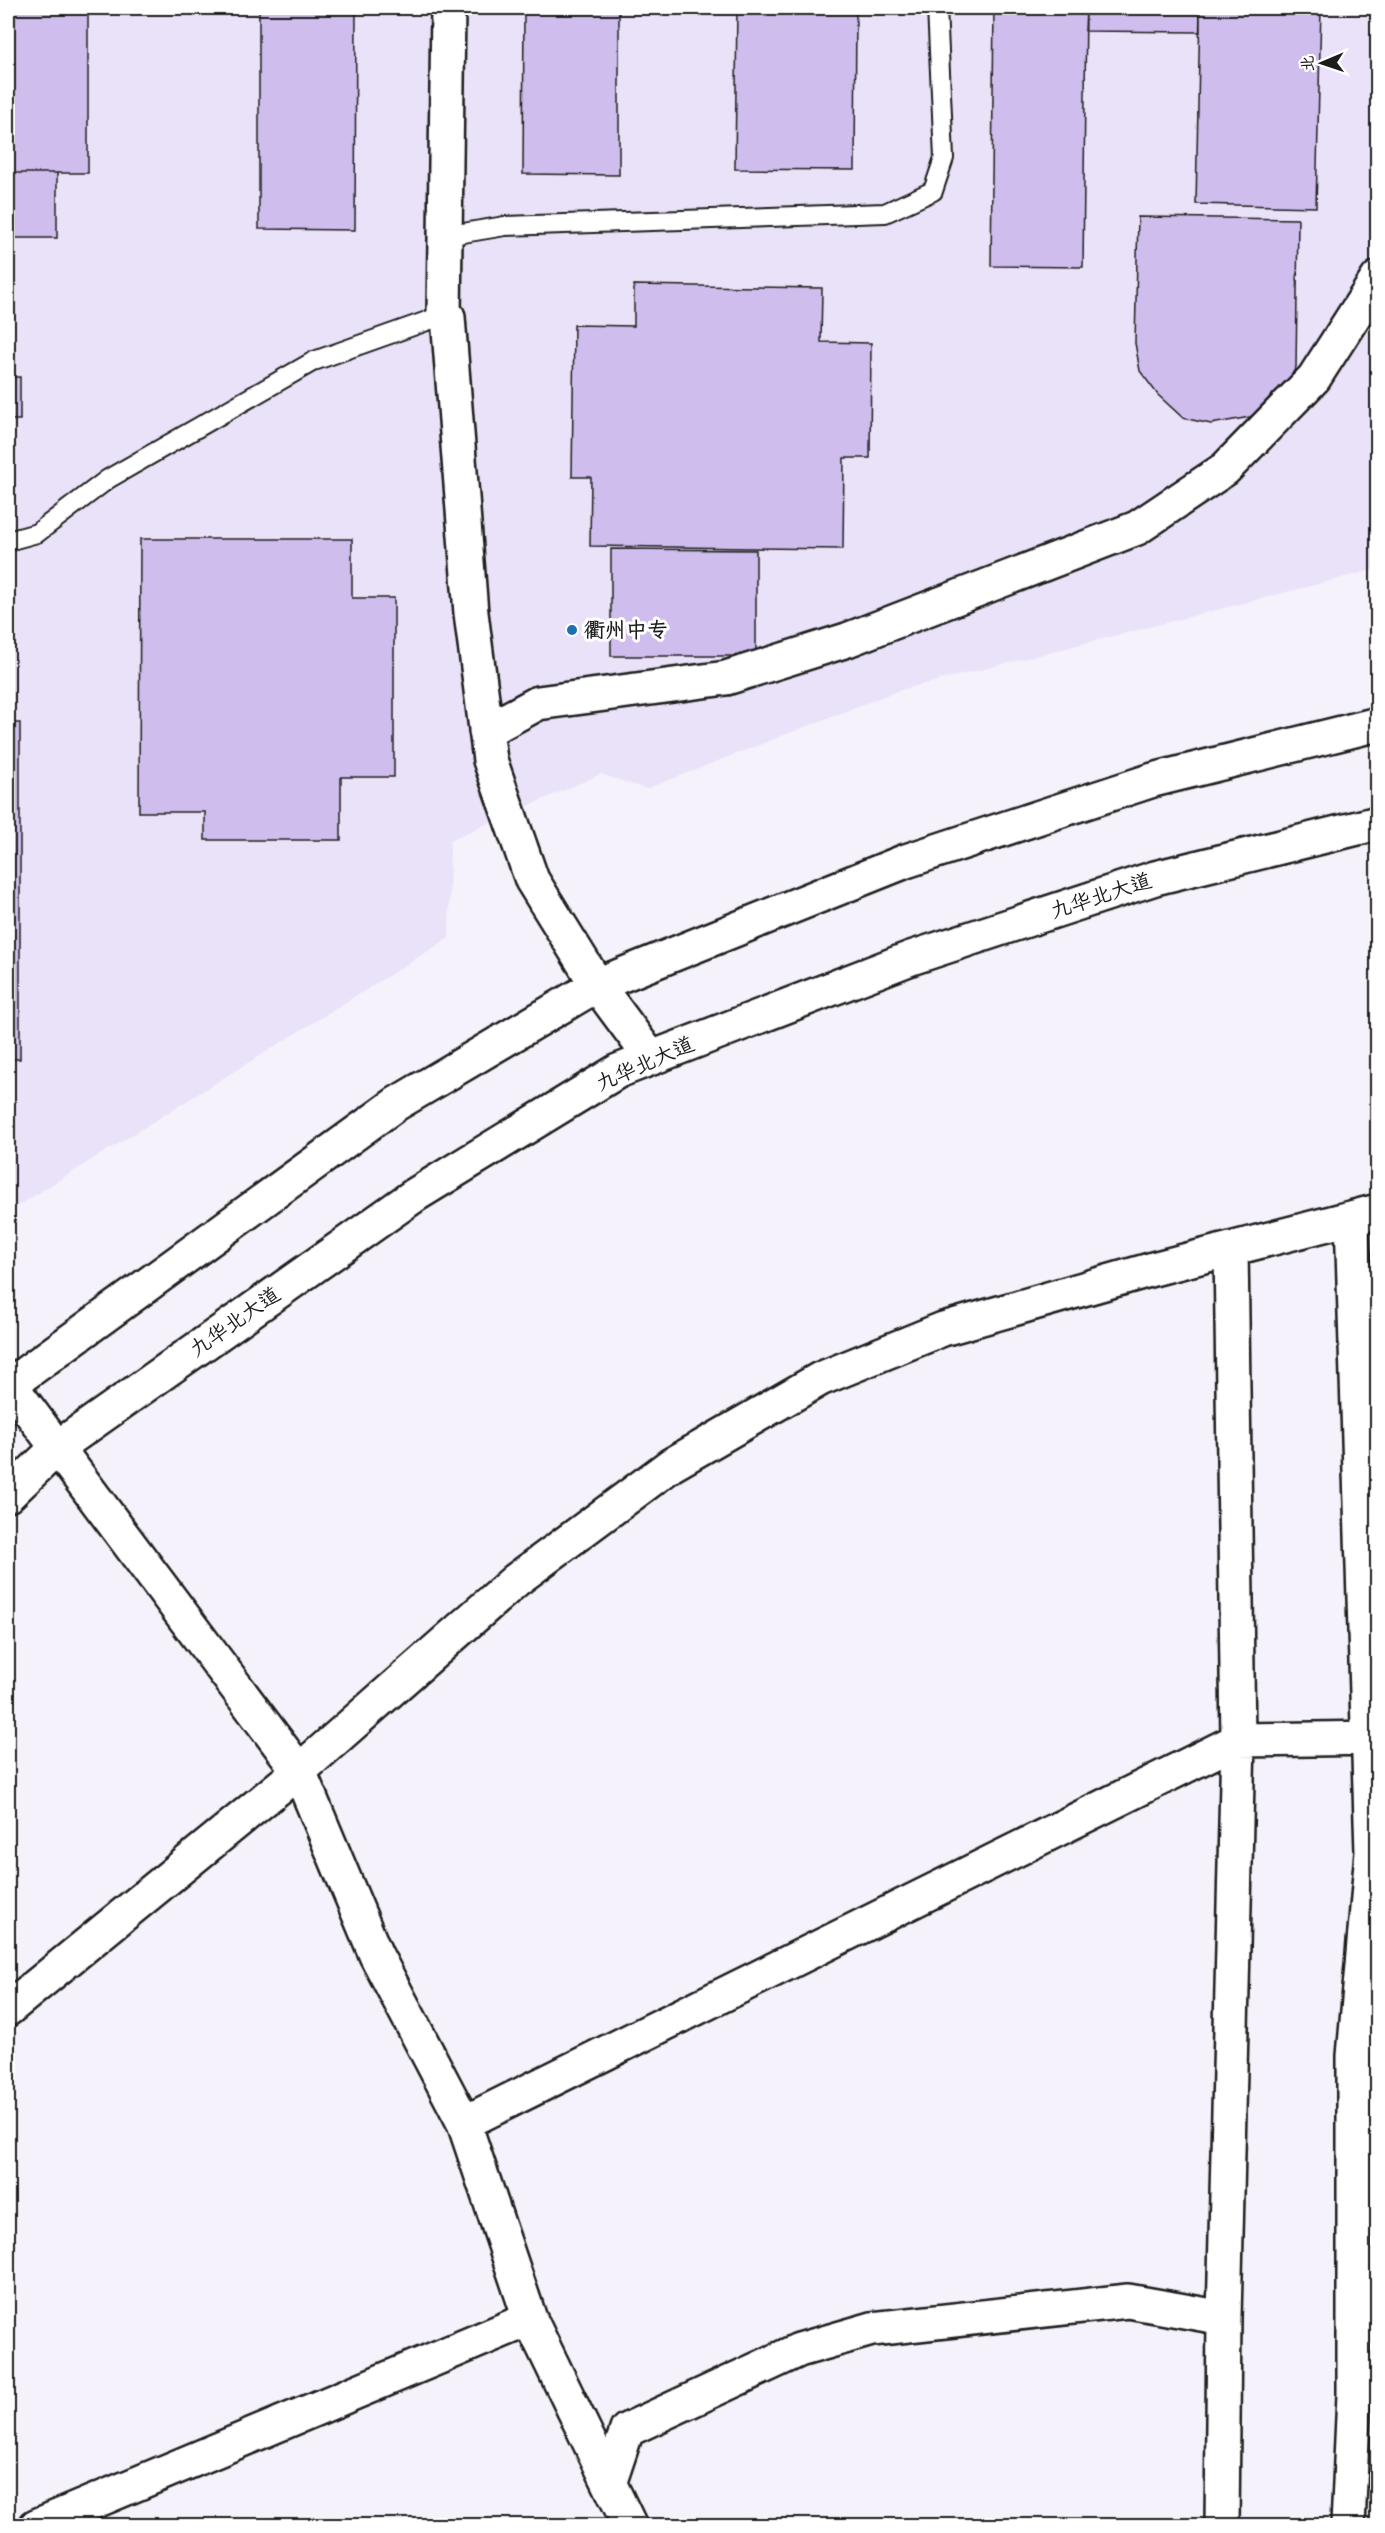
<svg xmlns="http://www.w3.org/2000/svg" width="1385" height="2533" viewBox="0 0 1385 2533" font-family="Pangolin,'LXGW WenKai TC',sans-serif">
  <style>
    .built { fill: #eae2f8 }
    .building { fill: #cfbdee; stroke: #1c1c1c; stroke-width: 1.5 }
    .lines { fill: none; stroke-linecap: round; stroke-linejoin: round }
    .service-casing { stroke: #1c1c1c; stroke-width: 22 }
    .minor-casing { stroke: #1c1c1c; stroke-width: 38 }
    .primary-casing { stroke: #1c1c1c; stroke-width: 38 }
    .service { stroke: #fff; stroke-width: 18 }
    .minor { stroke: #fff; stroke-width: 33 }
    .primary { stroke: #fff; stroke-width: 33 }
    .poi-dot { fill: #1f6fb2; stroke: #fff; stroke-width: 2 }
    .labels { text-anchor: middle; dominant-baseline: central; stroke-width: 6; stroke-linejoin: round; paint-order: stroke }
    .poi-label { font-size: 21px; font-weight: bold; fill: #1c1c1c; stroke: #fff; text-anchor: start }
    .street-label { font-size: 21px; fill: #1c1c1c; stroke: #fff }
  </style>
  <rect width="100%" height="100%" fill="#f5f2fc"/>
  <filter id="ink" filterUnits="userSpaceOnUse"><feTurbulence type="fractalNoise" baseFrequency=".0167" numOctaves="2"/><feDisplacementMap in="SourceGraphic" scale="12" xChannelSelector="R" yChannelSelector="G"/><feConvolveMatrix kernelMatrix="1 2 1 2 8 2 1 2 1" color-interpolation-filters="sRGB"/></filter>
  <g filter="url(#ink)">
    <path class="built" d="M8,8h1369v561l-480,122 -251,98 -45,-15 -151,66 -1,98 -441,274z"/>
    <path class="building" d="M8,8h80v165h-80z
      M259,8h97l-1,222 -96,-1z
      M524,8h95v167l-96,-1z
      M737,8h119l-1,162 -120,-1z
      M994,8h92l-3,259 -92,-1z
      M1086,8h114v24l-115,-1z
      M1200,8h121l-5,199 -120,-3z
      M8,173h49v65h-49z
      M1138,217l160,2 -2,148 -15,27 -31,23 -39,7 -28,-6 -25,-23 -18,-24 -5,-28z
      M634,285l188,3 -1,54 50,1 -1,115h-26l-1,91 -253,-3 1,-69h-19l2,-152 60,1z
      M8,377h12v43h-12z
      M140,539h212v59h42v179h-53v63h-136v-28h-66z
      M611,549l145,1v106h-145z
      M8,723h12v336h-12z"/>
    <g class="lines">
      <defs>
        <path id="service" d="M445,236l60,-10 380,-13 48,-22 11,-33 -7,-150
          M8,541l29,-8 71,-54 206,-118 130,-46"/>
        <path id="minor" d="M448,8l-4,307 4,2 23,296 19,147 42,120 65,105 54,73
          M486,731l52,-28 188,-25 121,-38 290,-112 88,-59 89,-91 64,-100
          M8,1382l291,389 77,184 88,168 66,196 100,207
          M8,2009l291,-238 217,-191 155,-115 149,-86 123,-50 210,-60 225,-58
          M464,2123l774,-383 140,-2
          M610,2481l17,-51 172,-80 73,-21 256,-28 96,17
          M36,2526l494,-207
          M1222,2526l2,-208 14,-578 -7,-491
          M1348,2526l6,-131v-339l18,-204 -20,-634"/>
        <path id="primary" d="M8,1386l388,-282 201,-119 309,-124 247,-81 225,-56
          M8,1495l50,-48 357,-252 203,-124 293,-113 244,-80 223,-55"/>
      </defs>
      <use href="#service" class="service-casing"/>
      <use href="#minor" class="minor-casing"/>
      <use href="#primary" class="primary-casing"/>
      <use href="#service" class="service"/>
      <use href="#minor" class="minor"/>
      <use href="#primary" class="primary"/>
    </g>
  </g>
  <circle class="poi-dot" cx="572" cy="630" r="6"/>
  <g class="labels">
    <g class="poi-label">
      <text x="584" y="630">衢州中专</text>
    </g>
    <g class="street-label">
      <text transform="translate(1101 896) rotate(-18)">九华北大道</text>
      <text transform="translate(645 1064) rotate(-24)">九华北大道</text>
      <text transform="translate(235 1322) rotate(-35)">九华北大道</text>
    </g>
  </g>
  <rect width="1385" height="2533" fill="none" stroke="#fff" stroke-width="30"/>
  <rect x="15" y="15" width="1355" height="2503" fill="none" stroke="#1c1c1c" stroke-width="2" filter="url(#ink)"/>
  <g transform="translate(1322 63) rotate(268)" stroke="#ffffff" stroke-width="4.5" paint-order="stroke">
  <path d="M0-4.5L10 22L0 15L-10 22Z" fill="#1c1c1c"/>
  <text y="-9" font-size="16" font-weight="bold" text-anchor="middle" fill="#1c1c1c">北</text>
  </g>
</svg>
